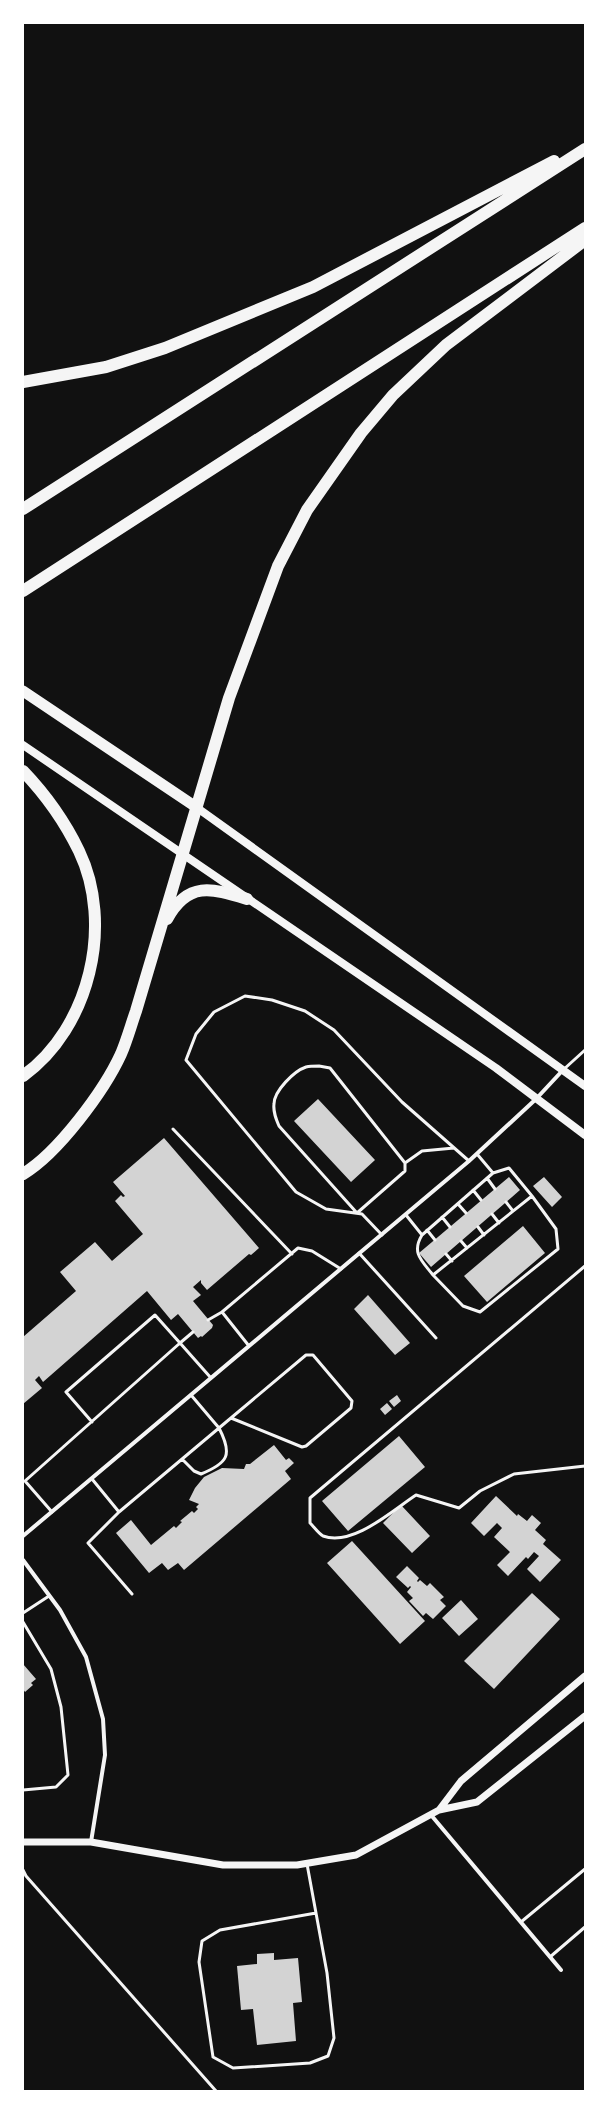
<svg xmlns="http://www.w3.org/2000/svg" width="608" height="2114" viewBox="0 0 608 2114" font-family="Cabin,sans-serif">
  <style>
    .building { fill: #d3d3d3 }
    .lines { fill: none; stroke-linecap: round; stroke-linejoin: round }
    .service { stroke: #f5f5f5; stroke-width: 3 }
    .minor { stroke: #f5f5f5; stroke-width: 4 }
    .tertiary { stroke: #f5f5f5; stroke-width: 7 }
    .secondary { stroke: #f5f5f5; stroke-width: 8 }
    .trunk { stroke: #f5f5f5; stroke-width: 11 }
    .motorway { stroke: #f5f5f5; stroke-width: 12 }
  </style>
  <rect width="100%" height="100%" fill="#111"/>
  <path class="building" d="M318,1099l57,61 -24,22 -57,-61z
    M164,1138l95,110 -8,7 -2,-1 -42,36 -6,-7v-3l-8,7 8,8 -8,6 20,24 -1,3 -10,9 -1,-1 -3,2 -20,-24 -7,6 -24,-29 -104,91 -4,-6 -4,4 7,8 -19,16v-67l53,-46 -16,-19 35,-30 17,19 31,-27 -28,-33 6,-6 2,2 2,-1 -12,-14z
    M509,1177l11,13 -89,77 -12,-14z
    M544,1177l18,20 -10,10 -19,-21z
    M523,1226l22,27 -58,49 -23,-26z
    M368,1295l42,48 -15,12 -41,-46z
    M397,1395l4,6 -7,6 -5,-6z
    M387,1403l5,6 -7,6 -5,-6z
    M399,1436l26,31 -77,64 -26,-30z
    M274,1445l12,15 3,-2 5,5 -9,8 6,8 -107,91 -6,-7 -10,7 -6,-7 -13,10 -33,-40 15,-13 20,25 23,-19 2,2 6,-6 -2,-1 12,-10 2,2 4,-4 -2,-2 3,-3 -10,-4 6,-12 9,-11 18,-9 22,1 2,-5h4z
    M496,1496l21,20 1,-2 9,7 5,-6 9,8 -6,7 11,10 -3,4 18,16 -21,22 -13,-13 12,-13 -5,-4 -6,7 -2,-2 -18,19 -11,-11 13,-13 -16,-15 8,-9 -5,-5 -13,13 -13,-13z
    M401,1505l29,31 -18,17 -29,-30z
    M352,1541l73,80 -25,23 -73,-81z
    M407,1566l12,12 -2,3 1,1 2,-2 7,6 3,-3 14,14 -4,3 6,6 -13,13 -7,-6 -3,3 -14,-15 4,-3 -6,-6 4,-5 -1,-1 -2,2 -12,-11z
    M532,1593l28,26 -66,70 -30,-28z
    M461,1600l17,19 -19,17 -17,-18z
    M23,1664l13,15 -5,4 2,2 -8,7 -2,-3z
    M274,1953v7l24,-2 4,44 -9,1 3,38 -39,4 -4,-36 -12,1 -4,-44 20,-2v-10z"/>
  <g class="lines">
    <path class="service" d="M319,1066l11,2 75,95v8l-48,42 -78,-87c-3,-7 -6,-14 -5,-22 0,-13 20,-33 32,-37 4,-1 9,-1 13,-1z
      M563,1070l22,-20
      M173,1129l119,125
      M405,1163l17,-12 32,-3
      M487,1178l8,11
      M473,1190l8,10
      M506,1202l7,9
      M458,1204l8,9
      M492,1214l7,9
      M406,1215l16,20c-11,18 0,26 11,40l99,-79 -23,-28 -16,5 -16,-19
      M442,1217l8,10
      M478,1227l6,8
      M427,1230l8,10
      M382,1235l-20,-21 -36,-5 -30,-17 -110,-132 10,-26 18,-22 31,-16 27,4 33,11 29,19 68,72 67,59
      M422,1235l71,-62
      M461,1241l6,7
      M359,1253l77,85
      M446,1254l6,7
      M585,1266l-275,232v25c4,4 9,11 13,13 30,11 70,-26 93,-41l43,13 21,-17 34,-17 71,-8
      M433,1275l30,31 17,6 78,-63 -2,-20 -24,-33
      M208,1320l14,-8
      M193,1332l-13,11 31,35
      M249,1346l-27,-34 76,-64 14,3 29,18
      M182,1459l12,12 7,3c27,-11 32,-19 18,-46l87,-73h7l39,46 -1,7 -45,38 -4,1 -71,-29
      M92,1479l27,33 100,-84 -28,-33
      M52,1512l-27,-31 155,-138 -25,-28 -89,77 26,30
      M119,1512l-31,31 44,51
      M23,1613l26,-17
      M23,1622l28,47 10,38 7,68 -12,12 -33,3
      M307,1864l20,109 7,65 -6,18 -18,7 -77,5 -20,-11 -14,-95 3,-21 18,-11 96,-17
      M23,1870l3,6 190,215
      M521,1922l64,-53
      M550,1957l35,-30"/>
    <path class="minor" d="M23,1536l446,-375 67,-62 27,-29
      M23,1560l37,50 26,47 17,62 2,36 -14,87
      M431,1815l130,155"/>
    <path class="tertiary" d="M439,1810l22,-29 124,-105
      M23,1842h68l132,23h74l59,-10 83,-45 38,-8 108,-86"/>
    <path class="secondary" d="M23,745l473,323 89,67
      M196,807l389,279"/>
    <path class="trunk" d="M23,691l173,116"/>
    <path class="motorway" d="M23,382l83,-15 59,-19 148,-61 241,-126
      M23,509l562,-360
      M23,591l562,-363
      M23,771c22,23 42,51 56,80 35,73 11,177 -56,225
      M167,919c21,-38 44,-31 80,-20
      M23,1174c35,-21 81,-83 98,-120 6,-14 10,-29 15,-43l93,-313 49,-132 29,-56 54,-77 32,-38 53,-50 139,-105"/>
  </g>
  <rect width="608" height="2114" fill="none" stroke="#ffffff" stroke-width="48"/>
</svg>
